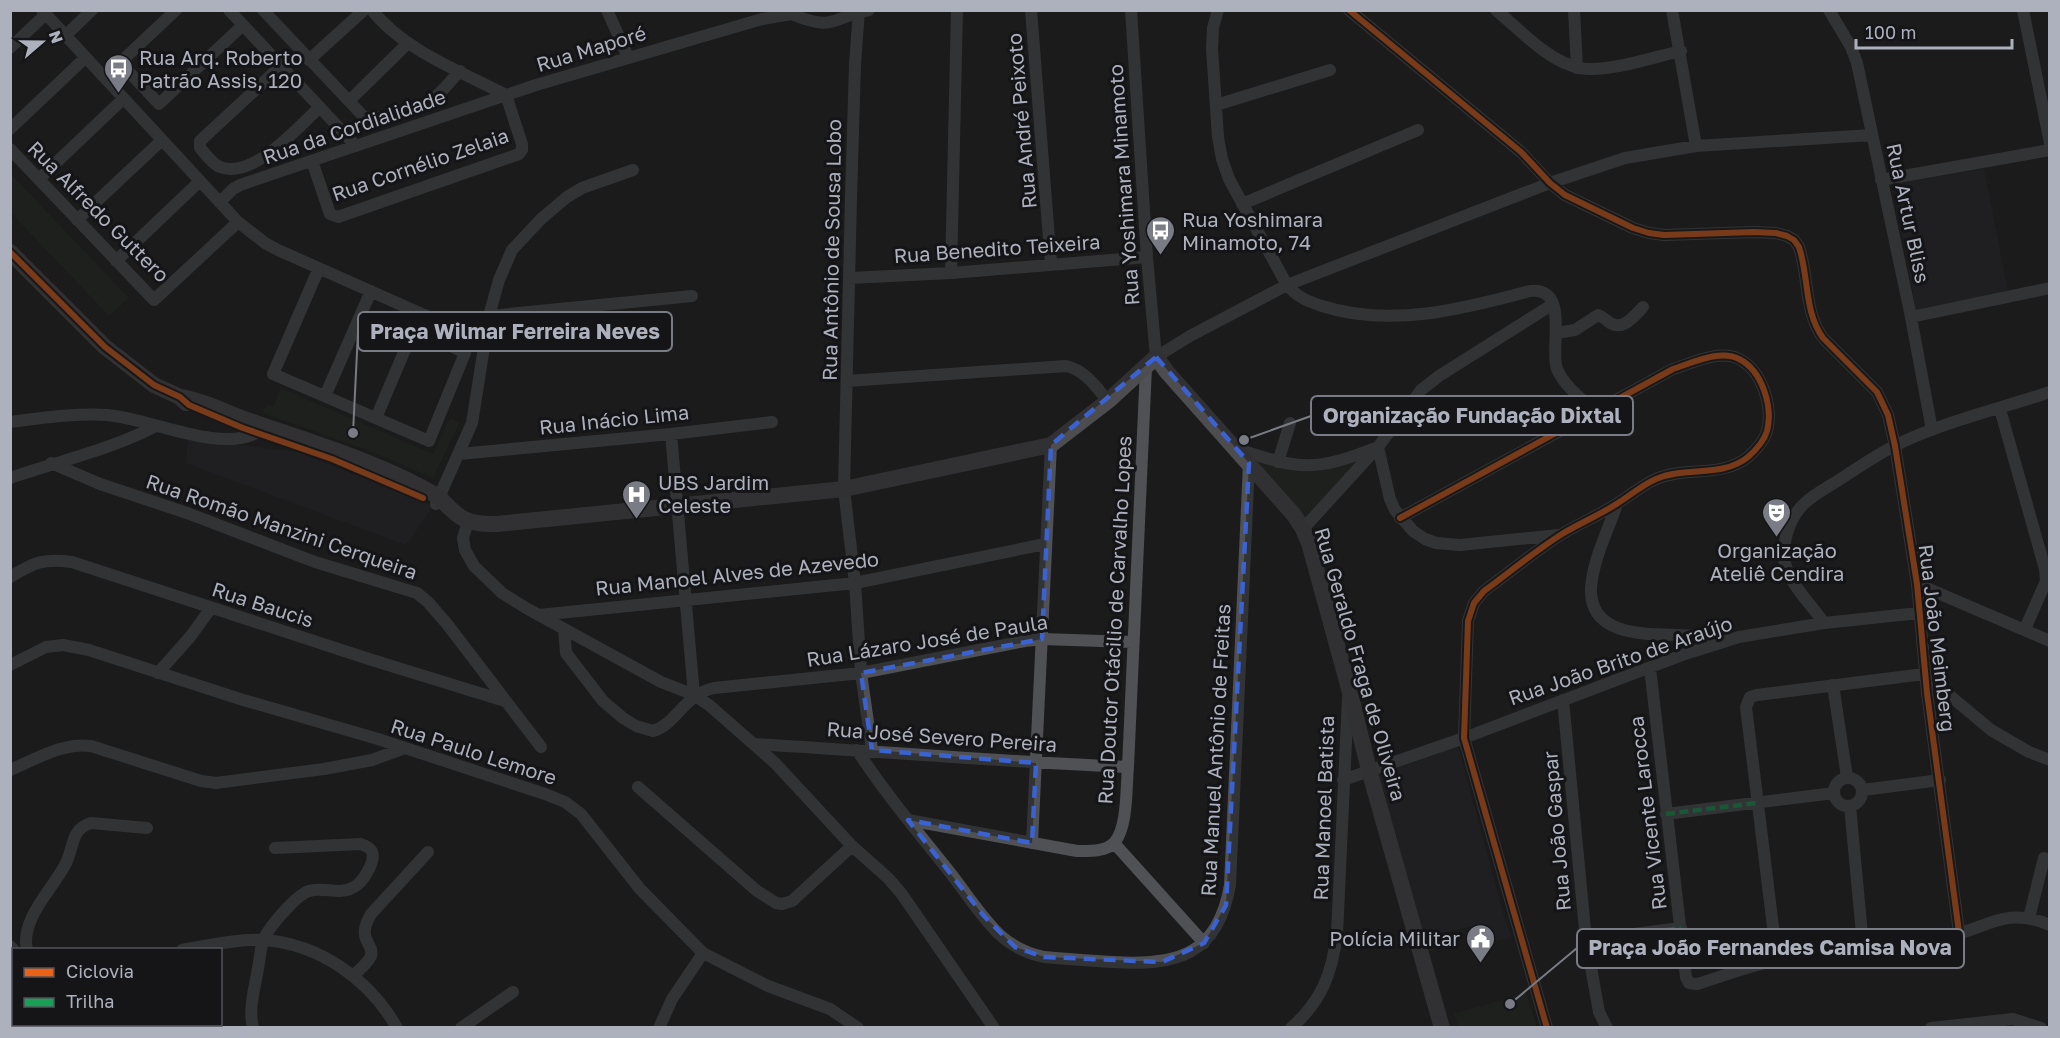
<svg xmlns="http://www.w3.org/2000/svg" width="2060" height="1038" viewBox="0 0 2060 1038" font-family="'Golos Text',sans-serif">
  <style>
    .built { fill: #252528 }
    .green { fill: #1f2620 }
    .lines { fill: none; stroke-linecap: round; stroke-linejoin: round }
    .minor { stroke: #4f5155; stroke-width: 12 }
    .major { stroke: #4d4d50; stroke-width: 16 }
    .quiet { stroke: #1a9f57; stroke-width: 4.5; stroke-dasharray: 9 4.5; stroke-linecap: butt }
    .cycleway-casing { stroke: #151518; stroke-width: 10 }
    .cycleway { stroke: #ea6118; stroke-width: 6 }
    .marked { fill: none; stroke: #3a62d3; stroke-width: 4.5; stroke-dasharray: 12 8; stroke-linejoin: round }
    .labels { text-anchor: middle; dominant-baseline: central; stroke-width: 6; stroke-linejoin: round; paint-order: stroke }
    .street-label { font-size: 20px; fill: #acb1bd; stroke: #151518 }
    .poi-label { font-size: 20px; fill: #acb1bd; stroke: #151518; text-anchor: start }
    .leader { fill: none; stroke: #797c85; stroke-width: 2 }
    .callout-dot { fill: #797c85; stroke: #151518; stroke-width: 2 }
    .callout { fill: #151518; stroke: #797c85; stroke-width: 2 }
    .callout-label { font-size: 21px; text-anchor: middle; font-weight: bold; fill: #acb1bd }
  </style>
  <rect width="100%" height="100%" fill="#1b1b1c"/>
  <path class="built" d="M1984,169l24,123 -92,20 -22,-128z
    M188,439l110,13 135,54 -27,39 -220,-82z
    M1458,746l47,174 7,18 -36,7 -3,-19 -32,7 -7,18h-9l-49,-175z"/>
  <path class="green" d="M10,173l119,125 -20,18 -98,-103z
    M281,388l152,66 17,-36 10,4 -27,56 -63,-27 -107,-38 4,-9 6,3z
    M1365,457l-60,62 -47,-57 37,7z
    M1526,993l11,34h-79l-4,-13z"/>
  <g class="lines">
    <path class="minor" d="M42,10l196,212 27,21 13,7 146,65 60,22
      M176,10l-49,46 -4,7 5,8 31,33 84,-79
      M229,10l127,136
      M263,10l101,107c21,2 53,-4 69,-18 10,-8 18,-19 27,-28
      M372,10c31,40 90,62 134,85
      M607,10l21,47
      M859,10l-4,54 -4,134 -7,291 11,94 6,90 11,77
      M1031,10l20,254
      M1131,10l16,247 9,100 34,-21 97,-51 263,-102 75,-25 71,-12 176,-11
      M1218,10l-5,18 -1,21 6,88 4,22 7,20 58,106c10,12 20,16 35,21 68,22 142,3 208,-15 41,-4 19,57 27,78 7,17 25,30 38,42
      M1349,10l172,142 29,31 15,12 68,33 16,5 15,2 90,-3 22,1 11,3 7,4 5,7c10,30 5,65 24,91l54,54 11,23 7,31 22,138 10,109 32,239
      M1496,10c23,19 54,53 84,58 27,5 73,-11 101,-17
      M1574,10l3,58
      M1672,10l24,136
      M1829,10l22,37 6,16 53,249 22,118
      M2023,10l27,133
      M791,14c45,18 38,4 78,-4
      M65,36l27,-26
      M10,48l36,-34
      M309,60l55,-50
      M281,66l-81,75v7c5,5 12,16 20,19 33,13 78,-40 99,-59
      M349,101l59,-58
      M1216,105l114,-35
      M10,129l75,-71
      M10,149l144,151 84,-78
      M312,161l18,53 8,3 181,-63 3,-4v-6l-16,-49
      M39,179l84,-80
      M1881,180l169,-30
      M220,202l13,-13 7,-4 296,-100 226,-66 29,-5
      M1242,204l176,-74
      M77,220l85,-80
      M116,261l84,-80
      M319,268l-46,106 156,67 36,-88 -48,-24
      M951,273l6,-263
      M850,278l101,-5 196,-16
      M1553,304l-114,72 -18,14 -43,57 12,52 5,11 18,21 12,8 11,4 24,2 99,-10
      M489,316l203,-20
      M1911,317l139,-29
      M1556,333l19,-3 23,-15c5,2 8,5 12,8 14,8 24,-7 33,-16
      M847,381l219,-15c19,4 30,21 42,35
      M325,396l46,-105
      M2000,409l45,160 1,12 -21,48
      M376,418l37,-87 4,-2 2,-4
      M10,422c32,-4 66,-9 97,-7 41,3 113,38 149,18l3,-9
      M671,434l23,261
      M1237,449c65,21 77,23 141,-2
      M459,454l212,-20 101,-12
      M1278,462l12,-39
      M51,463l49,21 87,29 128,49 102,31 11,9 19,22 94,123
      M10,478c49,-17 100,-28 146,-52
      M436,504l36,-81 17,-107 10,-36 13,-30 29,-31 26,-22 15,-9 51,-18
      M1617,504c-9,27 -24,55 -26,84 -2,48 53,46 86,47 17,1 34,1 51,2
      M1400,518l273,-149c19,-6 47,-20 66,-10 24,12 34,49 28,72 -3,10 -11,19 -19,26 -26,21 -62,9 -92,22 -14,6 -25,16 -38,24 -18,12 -38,20 -56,31 -27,17 -52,38 -78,57l-10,12 -6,18 -4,117 83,290
      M468,522l-5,16 2,12 9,16 28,27 24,15 135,74 31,12 17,11 66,58 77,83 36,32 13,15 93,135
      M1303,529l72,-79
      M10,577c25,-15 34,-19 62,-15l300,98 133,41
      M1917,584l133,57
      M539,615l316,-32 190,-39
      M1824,623c-13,-19 -38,-42 -40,-66 -1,-18 7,-42 21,-54 9,-9 23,-16 34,-23 18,-12 36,-24 55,-34 48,-24 105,-37 156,-54
      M564,629l2,24 37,48 20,17 13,8 17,5c24,-7 30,-36 61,-43l147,-15 164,-32 17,-2 90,3
      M10,665l36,-18 17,-2 26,5 151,49 138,40 167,55 20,8 16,12 59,75 63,64 65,33 62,23 28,19
      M1650,668l36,309 3,6 8,1c26,-8 53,-18 79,-24 55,-14 112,-15 168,-23 43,-7 58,-32 106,-12
      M158,673l32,-36 21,-29
      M1833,685l14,92
      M1563,700l23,240 13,72 8,16
      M754,744c124,7 249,18 374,23
      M857,750c27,42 60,81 91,120 17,21 32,46 52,65 13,12 26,18 44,22 23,2 46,4 70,5 63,4 104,-7 116,-77l19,-422
      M10,770c26,-11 54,-28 81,-24l110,35 15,2 108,-14 48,-9 33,-12
      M1834 792a14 14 0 1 1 28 0a14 14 0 1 1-28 0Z
      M1343,780l121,-42 221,-84 54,-17 85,-14 95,-10
      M638,787l119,104 19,12 6,1 10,-3 60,-55
      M1863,790l77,-10
      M1850,806l13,139
      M1666,814l168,-21
      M908,820l169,31c12,0 28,1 37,-8 14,-15 12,-56 14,-76l18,-400
      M1032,843l19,-398
      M1114,843l90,100
      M2029,918l15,-60
      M1586,940l95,-12
      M10,946l4,4
      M27,950c-7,-31 25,-60 38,-85 9,-16 5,-36 26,-42l56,5
      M182,950c23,-4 60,-12 82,-10 56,4 106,40 133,88
      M1777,959l-31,-252 4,-10 7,-2 167,-21 67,56 38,22 21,8
      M354,975c5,-5 14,-12 17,-19 4,-13 -16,-15 0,-42l57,-62
      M10,978l4,-1
      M137,1024v4
      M253,1028c-5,-20 2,-40 5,-60 2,-8 2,-19 5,-27 4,-12 33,-46 46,-50 14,-5 31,5 45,-4 8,-4 22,-25 18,-35 -1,-4 -7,-6 -11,-8l-86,4
      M461,1028l52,-36
      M659,1028l13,-29 31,-46
      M1291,1028c31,-27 41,-55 46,-94l11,-236
      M1931,1028l82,-9 28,9"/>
    <path class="major" d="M10,252l95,95 49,38 26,12 6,6
      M180,397c26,4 48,17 73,25 63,22 129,41 186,75 20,22 28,28 58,27l347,-35 207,-44 57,-44 48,-44 11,15 127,143 9,14 6,14 39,142 21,85 73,258"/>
    <path class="quiet" d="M1666,814l91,-11
      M1586,940l95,-12"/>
    <defs>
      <path id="cycleway" d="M1349,10l172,142 29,31 15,12 68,33 16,5 15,2 90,-3 22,1 11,3 7,4 5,7c10,30 5,65 24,91l54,54 11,23 7,31 22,138 10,109 32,239
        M10,252l95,95 49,38 26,12 9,8 54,23 89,31 91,39
        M1400,518l273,-149c19,-6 47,-20 66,-10 24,12 34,49 28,72 -3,10 -11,19 -19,26 -26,21 -62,9 -92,22 -14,6 -25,16 -38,24 -18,12 -38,20 -56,31 -27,17 -52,38 -78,57l-10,12 -6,18 -4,117 83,290"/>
    </defs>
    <use href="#cycleway" class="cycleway-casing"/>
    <use href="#cycleway" class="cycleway"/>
  </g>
  <path d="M0 0H2060V1038H0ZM1156,357l93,106 -23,442 -22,38 -42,19 -118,-5 -29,-10 -31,-31 -76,-96 124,23 4,-80 -164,-13 -11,-77 181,-34 9,-194z" fill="#1b1b1c" fill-opacity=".55" fill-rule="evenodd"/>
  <path class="marked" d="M1156,357l93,106 -23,442 -22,38 -42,19 -118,-5 -29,-10 -31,-31 -76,-96 124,23 4,-80 -164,-13 -11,-77 181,-34 9,-194z"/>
  <defs>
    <symbol id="bus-pin" viewBox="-11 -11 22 30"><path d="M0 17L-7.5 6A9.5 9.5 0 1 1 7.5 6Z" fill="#797c85" stroke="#151518"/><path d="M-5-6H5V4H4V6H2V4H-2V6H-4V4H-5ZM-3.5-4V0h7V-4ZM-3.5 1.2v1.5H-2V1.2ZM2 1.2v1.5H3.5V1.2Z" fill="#fff"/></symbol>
    <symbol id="hospital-pin" viewBox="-11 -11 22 30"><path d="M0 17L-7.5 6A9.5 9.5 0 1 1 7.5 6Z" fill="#797c85" stroke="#151518"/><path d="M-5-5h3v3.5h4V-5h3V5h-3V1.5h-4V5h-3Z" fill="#fff"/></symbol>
    <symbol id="theatre-pin" viewBox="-11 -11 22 30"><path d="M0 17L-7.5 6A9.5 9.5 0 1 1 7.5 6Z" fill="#797c85" stroke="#151518"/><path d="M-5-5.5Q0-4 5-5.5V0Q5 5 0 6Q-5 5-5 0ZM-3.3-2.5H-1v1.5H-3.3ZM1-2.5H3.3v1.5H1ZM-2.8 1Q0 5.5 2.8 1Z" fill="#fff"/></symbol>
    <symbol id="civic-pin" viewBox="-11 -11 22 30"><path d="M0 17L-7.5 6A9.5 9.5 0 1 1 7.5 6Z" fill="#797c85" stroke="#151518"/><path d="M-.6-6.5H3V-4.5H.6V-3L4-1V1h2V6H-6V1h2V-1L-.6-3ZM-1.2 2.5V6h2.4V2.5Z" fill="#fff"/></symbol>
  </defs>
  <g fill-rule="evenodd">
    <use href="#bus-pin" x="102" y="52" width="33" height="45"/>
    <use href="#bus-pin" x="1144" y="214" width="33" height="45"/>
    <use href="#hospital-pin" x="620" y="478" width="33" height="45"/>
    <use href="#theatre-pin" x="1760" y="496" width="33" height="45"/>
    <use href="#civic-pin" x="1464" y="922" width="33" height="45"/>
  </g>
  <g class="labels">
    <g class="street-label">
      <text transform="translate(591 48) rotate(-17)">Rua Maporé</text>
      <text transform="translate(1021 121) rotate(-95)">Rua André Peixoto</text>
      <text transform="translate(354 126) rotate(-19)">Rua da Cordialidade</text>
      <text transform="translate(420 164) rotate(-19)">Rua Cornélio Zelaia</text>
      <text transform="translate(1123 185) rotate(-94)">Rua Yoshimara Minamoto</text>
      <text transform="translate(99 211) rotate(45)">Rua Alfredo Guttero</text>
      <text transform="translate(1909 213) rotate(78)">Rua Artur Bliss</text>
      <text transform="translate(997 248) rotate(-4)">Rua Benedito Teixeira</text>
      <text transform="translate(831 250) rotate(-89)">Rua Antônio de Sousa Lobo</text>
      <text transform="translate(614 419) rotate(-6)">Rua Inácio Lima</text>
      <text transform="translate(282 526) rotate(19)">Rua Romão Manzini Cerqueira</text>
      <text transform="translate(737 573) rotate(-6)">Rua Manoel Alves de Azevedo</text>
      <text transform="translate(263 604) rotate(18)">Rua Baucis</text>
      <text transform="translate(1114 620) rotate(-87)">Rua Doutor Otácilio de Carvalho Lopes</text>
      <text transform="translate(1938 638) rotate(83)">Rua João Meimberg</text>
      <text transform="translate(927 640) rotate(-9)">Rua Lázaro José de Paula</text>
      <text transform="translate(1620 660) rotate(-19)">Rua João Brito de Araújo</text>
      <text transform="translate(1361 664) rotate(74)">Rua Geraldo Fraga de Oliveira</text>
      <text transform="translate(942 736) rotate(4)">Rua José Severo Pereira</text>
      <text transform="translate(1215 750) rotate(-87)">Rua Manuel Antônio de Freitas</text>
      <text transform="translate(474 751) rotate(18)">Rua Paulo Lemore</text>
      <text transform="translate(1323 808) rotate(-88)">Rua Manoel Batista</text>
      <text transform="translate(1647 813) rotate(-97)">Rua Vicente Larocca</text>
      <text transform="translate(1556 831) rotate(-95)">Rua João Gaspar</text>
    </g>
    <g class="poi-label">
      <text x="139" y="57">Rua Arq. Roberto<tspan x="139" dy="23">Patrão Assis, 120</tspan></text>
      <text x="1182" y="219">Rua Yoshimara<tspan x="1182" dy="23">Minamoto, 74</tspan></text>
      <text x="658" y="482">UBS Jardim<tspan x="658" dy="23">Celeste</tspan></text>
      <text x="1777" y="550" text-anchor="middle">Organização<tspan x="1777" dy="23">Ateliê Cendira</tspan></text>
      <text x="1460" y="938" text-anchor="end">Polícia Militar</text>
    </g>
  </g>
  <path class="leader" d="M353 433L358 332M1244 440L1311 416M1510 1004L1577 948"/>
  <g class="callout-dot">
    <circle cx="353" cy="433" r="6"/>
    <circle cx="1244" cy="440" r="6"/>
    <circle cx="1510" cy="1004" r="6"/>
  </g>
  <g class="callout">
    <rect x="358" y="312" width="314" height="39" rx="6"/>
    <rect x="1311" y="396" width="322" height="39" rx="6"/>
    <rect x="1577" y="929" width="387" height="39" rx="6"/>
  </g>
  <g class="callout-label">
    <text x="515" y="339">Praça Wilmar Ferreira Neves</text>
    <text x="1472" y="423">Organização Fundação Dixtal</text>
    <text x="1770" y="955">Praça João Fernandes Camisa Nova</text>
  </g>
  <rect width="2060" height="1038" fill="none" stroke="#acb1bd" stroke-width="24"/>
  <rect x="12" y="948" width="210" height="78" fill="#151518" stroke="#51535a" stroke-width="1.5"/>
  <rect x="24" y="968" width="30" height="9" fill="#ea6118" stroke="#51535a" stroke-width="1.5"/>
  <text x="66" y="978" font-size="18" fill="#acb1bd">Ciclovia</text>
  <rect x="24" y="998" width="30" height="9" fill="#1a9f57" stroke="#51535a" stroke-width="1.5"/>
  <text x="66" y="1008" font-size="18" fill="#acb1bd">Trilha</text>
  <g transform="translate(42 42) rotate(70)" stroke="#151518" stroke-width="4.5" paint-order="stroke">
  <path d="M0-4.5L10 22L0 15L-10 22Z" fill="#acb1bd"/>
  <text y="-9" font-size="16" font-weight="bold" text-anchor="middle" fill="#acb1bd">N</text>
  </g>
  <path d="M1856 39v9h156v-9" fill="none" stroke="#acb1bd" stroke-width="3"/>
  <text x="1865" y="39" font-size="18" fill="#acb1bd" stroke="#151518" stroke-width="4.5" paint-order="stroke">100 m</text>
</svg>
